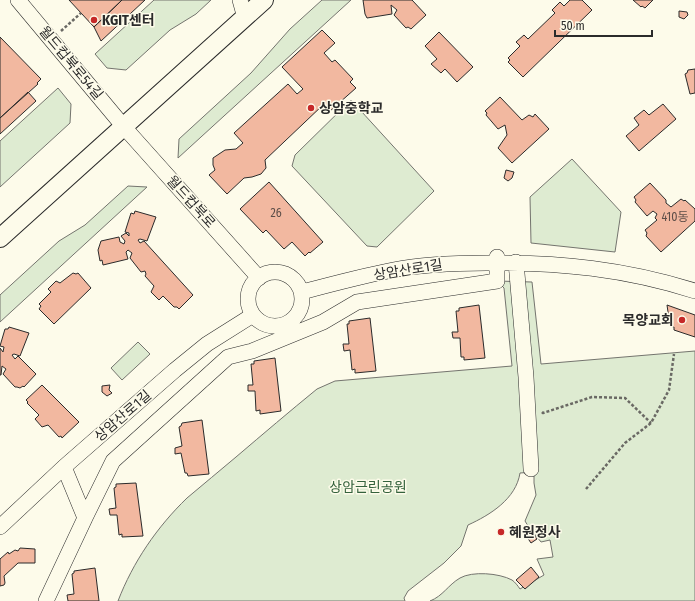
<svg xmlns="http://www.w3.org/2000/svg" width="695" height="601" viewBox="0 0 695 601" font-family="'Fira Sans Condensed','Noto Sans KR',sans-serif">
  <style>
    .green { fill: #deebd1; stroke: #74746e }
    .building { fill: #f2b8a0; stroke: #2b2b2b }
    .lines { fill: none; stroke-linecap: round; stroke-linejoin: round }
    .minor-casing { stroke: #2b2b2b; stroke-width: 16 }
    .major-casing { stroke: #2b2b2b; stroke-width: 20 }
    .path { stroke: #6a6964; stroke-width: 2.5; stroke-dasharray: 3 2; stroke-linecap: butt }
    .minor { stroke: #fdfbea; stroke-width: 15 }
    .major { stroke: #fdfbea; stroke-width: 18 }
    .poi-dot { fill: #c62828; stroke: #fdfbea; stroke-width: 1.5 }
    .labels { text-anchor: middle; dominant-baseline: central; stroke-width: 3; stroke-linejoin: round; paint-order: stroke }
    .number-label { font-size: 12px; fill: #5d4e48 }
    .poi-label { font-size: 14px; font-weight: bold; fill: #2b2b2b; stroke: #fdfbea; text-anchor: start }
    .street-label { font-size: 14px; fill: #2b2b2b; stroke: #fdfbea }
    .park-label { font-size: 14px; fill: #34623c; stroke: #fdfbea }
  </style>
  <rect width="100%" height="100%" fill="#fdfbea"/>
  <path class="green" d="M154,0h57l-15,14 -26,16 -44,40 -19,-2 -12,-14z
    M322,0h29l-173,158 1,-19 72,-66 39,-44z
    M58,88l13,16 -1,19 -70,64v-46z
    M351,100l83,91 -57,56 -10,-1 -75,-80 3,-11z
    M572,159l49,53 -6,40 -84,-9 -1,-46z
    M128,186l19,1 -147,135v-27l59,-54 26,-16z
    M497,281l35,1 9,82 154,-13v250h-265c13,-5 18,-16 30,-23 12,-7 39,-5 52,2 3,2 6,6 8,9l24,-14 -7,-16 16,-2 -3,-17 -9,2c-5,-7 -12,-13 -16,-21l11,-26 -2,-12v-11l-14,1c-4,26 -30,42 -52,52l-7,21 -17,17 -36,28 -4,7 1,3h-287c15,-39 39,-74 69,-103 16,-14 33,-27 49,-41 27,-23 54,-46 81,-68l18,-8 177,-15 -8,-78z
    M138,342l12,12 -28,26 -11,-12z"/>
  <path class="building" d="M69,0h53l-28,27z
    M122,0h23l-44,41 -7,-14z
    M363,0h49l14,15 -15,14 -3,-2 -2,1 -12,-13 3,-5 -6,-5 1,9 -25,4 -2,-4z
    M570,0h12l10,10 -69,67 -15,-15 2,-2 -2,-2 12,-12 -4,-4 8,-7 4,4 27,-26 -3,-3 8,-8 4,4z
    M633,0h20l-8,8 -3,-2 -1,1z
    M679,11l8,1 1,3 -4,4 -5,-2z
    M322,30l13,13 -11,10 8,9 3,-2 18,19 -3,3 6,6 -26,23 -6,-7 -59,56 1,8 -5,6 -9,3 -8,1 -17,16 -18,-19 6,-5 -2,-5v-7l12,-8 11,-1 7,-6 -9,-10 54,-49 9,10 6,-5 -21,-22z
    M439,32l34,35 -16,15 -12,-13 -4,4 -10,-9 6,-5 -12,-13z
    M0,37l41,42 -4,4 1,1 -38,34z
    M695,69v24l-5,1 -5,-20 2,-1 1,-3z
    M28,92l8,9 -36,33v-16z
    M500,97l22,23 7,-5 4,2 2,-3 14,15 -37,34 -14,-15 9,-13 -2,-10 -7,4 -12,-14 1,-2 -2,-2z
    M663,104l13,15 -37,32 -13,-15 13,-11 -5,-7 10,-8 5,5z
    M506,170l8,2 -2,6 -4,3 -4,-3z
    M269,182l54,60 -13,11 -1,-1 -4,4 -13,-14 -8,7 -18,-19 -3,3 -23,-24z
    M650,183l16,17v3l5,4 10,-8 3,2 1,-1 10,9v12l-34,31 -15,-16 1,-3 -2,-3 12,-10 -2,-2 2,-4 -4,-3 -6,5 -12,-14 1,-2 -2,-3z
    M135,211l21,6 -9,24 -7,-2 -2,1 2,3 4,-2 49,54 -14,14 -2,-2h-3l-11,-11 -4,4 -8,-8 3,-6 -9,-10 1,-2 -1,-3 -4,1 -11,-14 2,-5 -4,-3 -2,2 2,7 -25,6 -1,-5 -2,1 -2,-11 3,-9 18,-4 1,5 4,2 1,-3 -4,-5 5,-3 3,3v-3l-4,-1 6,-19 3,1z
    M73,273l3,1 2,-1 13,15 -37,36 -15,-15 2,-3 -2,-2 12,-12 -3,-3 8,-8 4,2z
    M479,305l6,53 -21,2v-3h-3l-1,-19h-7l-1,-6h6l-2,-21h3v-3z
    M667,305l28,10v22l-21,-7v-3l-4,-1z
    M370,318l6,53 -21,2v-4l-3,1 -2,-20 -6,1 -1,-7h6l-2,-20h2v-3z
    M9,327l20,6 -9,23 -6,-2 -2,1 3,4 3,-3 18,18 -12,13 -1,-1 -3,2 -3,-1h-2l-12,-13 3,-5 -4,-3 -1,9h-1v-27l3,4 1,-5 -4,-1 5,-17h3z
    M275,358l6,53 -21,3v-4l-4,1 -1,-20h-7v-6h5l-2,-21h3v-3z
    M42,385l37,37 -17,16 -1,-2 -2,1 -11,-12 -6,2 -7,-8 4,-4 -12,-12 1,-1 -2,-2z
    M110,385l-1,5 3,3 -5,3 -5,-4v-6z
    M202,420l7,54 -21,2 -1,-3h-2l-4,-20 -6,1v-6l7,-2 -3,-19 2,-1 1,-3z
    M136,483l7,53 -21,1v-3l-3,1 -2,-20h-7l-1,-6 7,-1 -2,-20 2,-1v-3z
    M531,530l6,9 -6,4 -6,-9z
    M20,548l15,1v14h-17l-14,13 1,7 -1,2 -4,1v-27l8,-7 1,2 6,-4 3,1z
    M531,567l8,10 -14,12 -9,-9z
    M95,568l4,33h-31l-1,-6 7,-1 -2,-20 2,-1v-2z"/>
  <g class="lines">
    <defs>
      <path id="minor" d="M18,0l106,127 135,151
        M240,0l5,18
        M516,262l10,115 5,92
        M248 299a27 27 0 1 1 54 0a27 27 0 1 1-54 0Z
        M302,292c30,-8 60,-16 91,-22 31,-6 62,-7 93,-7 73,-1 140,6 209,28
        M85,518l28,-57 115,-104 24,-6 71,-29 34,-20 140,-21v-24
        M0,527l64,-60 111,-97 32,-26 46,-29
        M46,601l39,-83 -21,-51"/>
      <path id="major" d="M0,238l264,-238"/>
    </defs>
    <use href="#minor" class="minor-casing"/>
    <use href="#major" class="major-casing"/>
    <path class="path" d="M61,31l20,-18
      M542,412l1,1 49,-16 33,1 26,25
      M586,489l39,-46 26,-20 18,-33 5,-36"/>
    <use href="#minor" class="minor"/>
    <use href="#major" class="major"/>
  </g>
  <g class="poi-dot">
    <circle cx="94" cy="20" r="4"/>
    <circle cx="311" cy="108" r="4"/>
    <circle cx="682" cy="320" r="4"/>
    <circle cx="501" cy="532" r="4"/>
  </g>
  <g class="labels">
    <g class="number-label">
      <text x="276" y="213">26</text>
      <text x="675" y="217">410동</text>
    </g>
    <g class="poi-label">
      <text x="102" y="20">KGIT센터</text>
      <text x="319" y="108">상암중학교</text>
      <text x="674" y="320" text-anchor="end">목양교회</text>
      <text x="509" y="532">혜원정사</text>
    </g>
    <g class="street-label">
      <text transform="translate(71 63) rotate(50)">월드컵북로54길</text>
      <text transform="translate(191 202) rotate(48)">월드컵북로</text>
      <text transform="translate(408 270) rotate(-9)">상암산로1길</text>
      <text transform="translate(123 416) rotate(-41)">상암산로1길</text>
    </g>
    <g class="park-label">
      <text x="368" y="487">상암근린공원</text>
    </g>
  </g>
  <path d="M555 30v6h97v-6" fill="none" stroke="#2b2b2b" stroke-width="2"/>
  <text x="561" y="30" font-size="12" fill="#2b2b2b" stroke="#fdfbea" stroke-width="3" paint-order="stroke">50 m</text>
</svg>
